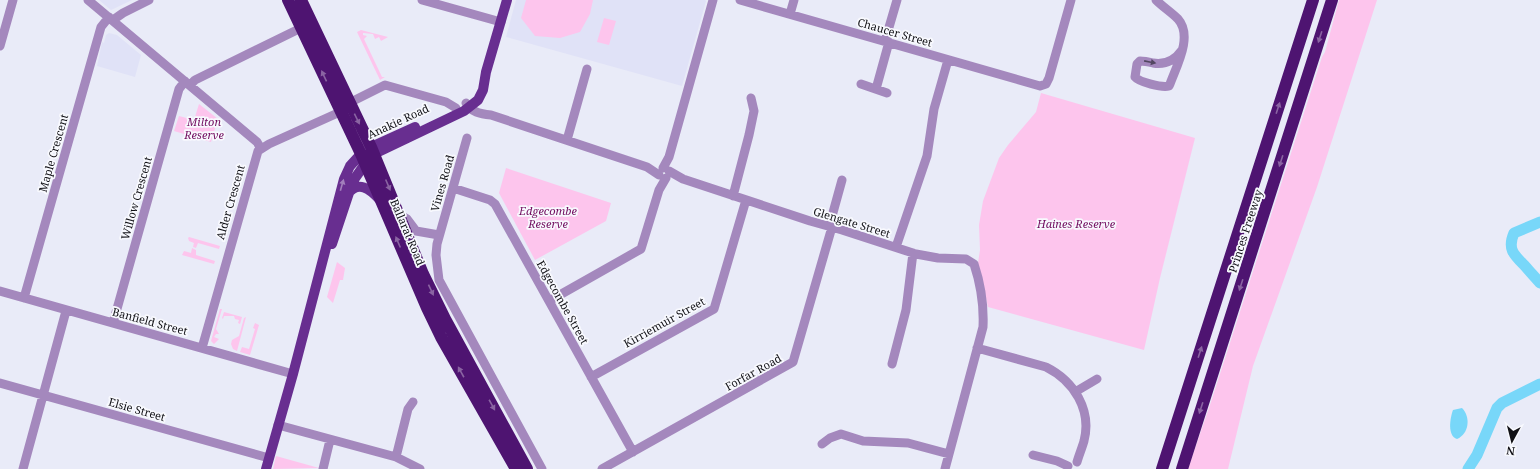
<svg xmlns="http://www.w3.org/2000/svg" width="1540" height="469" viewBox="0 0 1540 469" font-family="'Noto Serif',serif">
  <style>
    .built { fill: #e0e2f7 }
    .green { fill: #fdc5ed }
    .water { fill: #78d7f9 }
    .lines { fill: none; stroke-linecap: round; stroke-linejoin: round }
    .river { stroke: #78d7f9; stroke-width: 11 }
    .minor { stroke: #a488bd; stroke-width: 9 }
    .major { stroke: #682e90; stroke-width: 10 }
    .highway { stroke: #4e1471; stroke-width: 12 }
    .oneway { fill: #8a64a2 }
    .oneway2 { fill: #534761 }
    .oneway3 { fill: #a27fbc }
    .labels { text-anchor: middle; dominant-baseline: central; stroke-width: 3.5; stroke-linejoin: round; paint-order: stroke }
    .street-label { font-size: 11px; fill: #111116; stroke: #f8f9fe }
    .park-label { font-size: 11px; font-style: italic; fill: #710c5f; stroke: #f8f9fe }
  </style>
  <rect width="100%" height="100%" fill="#e9ebf8"/>
  <path class="built" d="M99,0h33l-21,10z
    M516,0h189l1,1 -24,85 -176,-49z
    M109,33l8,2 24,20 -6,22 -38,-11 5,-24 2,1 2,-8z"/>
  <path class="green" d="M526,0h67l-3,14 -10,18 -20,6 -25,-2 -14,-18z
    M1339,0h38l-60,187 -64,179 -25,103h-40l23,-67 111,-345 3,-5z
    M604,18l12,3 -7,24 -12,-3z
    M361,30l27,7 -7,4 -2,-4 -4,2 -2,-5 -10,-1v2l4,1 -3,3 18,38h3l-5,3 -23,-48z
    M1041,93l154,45 -35,140 -16,72 -156,-43 -10,-44 2,-13 -1,-25 4,-24 16,-43 9,-13 28,-33z
    M199,104l19,15 -7,23 -37,-11 5,-15 15,4z
    M506,168l105,35 -5,18 -71,39 -36,-67z
    M189,237l31,9 -1,3 -21,-6 -2,5 -3,-1 1,-4 -5,-2 -1,-3z
    M192,248l4,2v5l19,6 -1,3 -32,-9 2,-4 7,2z
    M337,262l8,6 -2,12h-3l-7,23 -6,-6z
    M220,309h2l-6,20 3,5h-3l-2,3 5,2 -5,5 -3,-3z
    M224,312l18,5 -2,7 -2,-1 1,-3 -4,-1 -1,-3h-10l-1,3 -1,-1z
    M246,317l-9,34 -4,-2 -2,-5 1,-4 7,-4 5,-18z
    M255,323l4,2 -9,30 -10,-3 2,-5 7,2 6,-20 -2,-1z
    M276,456l43,12 -46,1z"/>
  <path class="water" d="M1462,408c9,9 7,26 -5,31 -10,-3 -7,-21 -4,-29z"/>
  <g class="lines">
    <path class="river" d="M1540,222l-26,11c-7,16 0,22 11,33 5,6 10,11 15,17
      M1468,469l9,-14 20,-47 5,-5 38,-19"/>
    <path class="minor" d="M88,0l169,142 4,7
      M422,0l79,22
      M740,0l300,86 6,-2 3,-6 22,-78
      M1156,0c7,7 15,12 22,19 15,17 -1,46 -8,65l-1,2c-7,2 -30,-4 -34,-9l2,-13 3,-3c5,0 9,1 13,2 12,2 22,-3 29,-13
      M790,14l4,-14
      M113,20l10,-7 26,-13
      M885,41l12,-41
      M0,46l13,-46
      M861,84l26,9
      M190,85l5,-5 106,-52
      M876,89l13,-47
      M349,103l36,-18 61,17 10,6
      M466,103c4,9 15,11 25,12l156,52 12,8
      M467,138l-30,106 -1,11 3,25 103,189
      M567,140l20,-71
      M663,168l6,-11 44,-157
      M669,171l14,8 127,42 32,9 74,24 22,4 28,1 8,5c7,21 10,41 9,63l-38,142
      M453,188l37,12 5,4 138,248
      M733,196l16,-61 5,-24 -3,-13
      M400,215l7,4 9,12 23,4
      M829,227l13,-47
      M896,247l31,-91 7,-47 14,-49
      M0,291l293,83
      M24,298l77,-271 8,-10
      M549,301l92,-52 18,-59 7,-12
      M113,323l66,-234 6,-8
      M202,348l56,-197 11,-7 71,-32
      M977,348l69,19c28,14 46,43 38,74 -2,7 -5,14 -7,21
      M892,364l14,-54 7,-57
      M591,377l123,-68 32,-109
      M0,383l269,75
      M1075,392l22,-13
      M278,425l118,32 24,12
      M822,444l8,-6 11,-4 22,7 45,2 41,11
      M1033,455l24,6 11,5
      M396,457l12,-48 5,-7
      M23,469l43,-158
      M323,469l7,-29
      M602,469l191,-107 39,-135"/>
    <path class="major" d="M371,147l44,-20
      M374,154l90,-43 14,-11 5,-10 3,-18 21,-72
      M348,194c10,-14 22,-5 31,5
      M332,244l21,-63 12,-17
      M266,469l27,-95 51,-195 6,-13 11,-12"/>
    <path class="highway" d="M288,0l73,154 66,154 14,29 75,132
      M301,0l70,147 52,127 22,45 82,150
      M1162,469l151,-469
      M1182,469l150,-469"/>
  </g>
  <defs><path id="oneway-solid" d="M-6-.8H1V-3.2L6.5 0L1 3.2V.8H-6Z"/></defs>
  <g class="oneway">
    <use href="#oneway-solid" transform="translate(1320 37) rotate(108)"/>
    <use href="#oneway-solid" transform="translate(324 76) rotate(-115)"/>
    <use href="#oneway-solid" transform="translate(1278 108) rotate(-72)"/>
    <use href="#oneway-solid" transform="translate(357 119) rotate(64)"/>
    <use href="#oneway-solid" transform="translate(1281 161) rotate(108)"/>
    <use href="#oneway-solid" transform="translate(388 185) rotate(67)"/>
    <use href="#oneway-solid" transform="translate(398 242) rotate(-113)"/>
    <use href="#oneway-solid" transform="translate(1241 285) rotate(108)"/>
    <use href="#oneway-solid" transform="translate(431 290) rotate(65)"/>
    <use href="#oneway-solid" transform="translate(1200 352) rotate(-72)"/>
    <use href="#oneway-solid" transform="translate(461 372) rotate(-119)"/>
    <use href="#oneway-solid" transform="translate(492 405) rotate(61)"/>
    <use href="#oneway-solid" transform="translate(1201 408) rotate(108)"/>
  </g>
  <use class="oneway2" href="#oneway-solid" transform="translate(1150 62) rotate(11)"/>
  <use class="oneway3" href="#oneway-solid" transform="translate(342 185) rotate(-74)"/>
  <g class="labels">
    <g class="street-label">
      <text transform="translate(895 32) rotate(16)">Chaucer Street</text>
      <text transform="translate(398 121) rotate(-25)">Anakie Road</text>
      <text transform="translate(53 153) rotate(-74)">Maple Crescent</text>
      <text transform="translate(442 183) rotate(-74)">Vines Road</text>
      <text transform="translate(136 198) rotate(-74)">Willow Crescent</text>
      <text transform="translate(230 202) rotate(-74)">Alder Crescent</text>
      <text transform="translate(852 222) rotate(17)">Glengate Street</text>
      <text transform="translate(1245 231) rotate(-72)">Princes Freeway</text>
      <text transform="translate(408 232) rotate(67)">Ballarat Road</text>
      <text transform="translate(563 302) rotate(61)">Edgecombe Street</text>
      <text transform="translate(150 321) rotate(15)">Banfield Street</text>
      <text transform="translate(664 322) rotate(-29)">Kirriemuir Street</text>
      <text transform="translate(753 372) rotate(-29)">Forfar Road</text>
      <text transform="translate(137 409) rotate(16)">Elsie Street</text>
    </g>
    <g class="park-label">
      <text x="204" y="121">Milton<tspan x="204" dy="13">Reserve</tspan></text>
      <text x="548" y="210">Edgecombe<tspan x="548" dy="13">Reserve</tspan></text>
      <text x="1076" y="223">Haines Reserve</text>
    </g>
  </g>
  <g transform="translate(1512 441) rotate(187)" stroke="#f8f9fe" stroke-width="3" paint-order="stroke">
  <path d="M0-3L7 15L0 10L-7 15Z" fill="#111116"/>
  <text y="-6" font-size="11" font-weight="bold" text-anchor="middle" fill="#111116">N</text>
  </g>
</svg>
